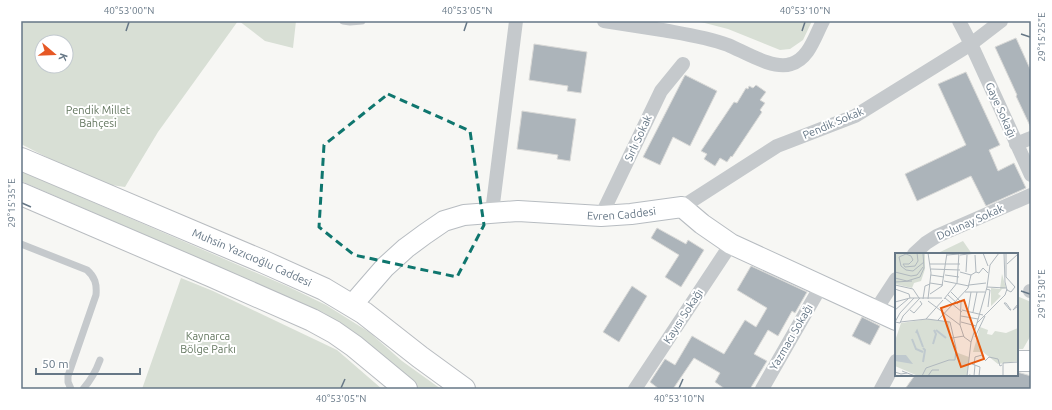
<svg xmlns="http://www.w3.org/2000/svg" width="1052" height="410" viewBox="0 0 1052 410" font-family="Ubuntu,sans-serif">
  <style>
    .green { fill: #d8dfd5; fill-rule: evenodd }
    .building { fill: #acb4ba; stroke: #d9d9d7 }
    .lines { fill: none; stroke-linecap: round; stroke-linejoin: round }
    .secondary-casing { stroke: #b7bcc1; stroke-width: 22 }
    .primary-casing { stroke: #b8bcc0; stroke-width: 24 }
    .lane { stroke: #c5c9cc; stroke-width: 7 }
    .street { stroke: #c5c9cc; stroke-width: 14 }
    .secondary { stroke: #fff; stroke-width: 20 }
    .primary { stroke: #fff; stroke-width: 22 }
    .marked { fill: none; stroke: #0f766e; stroke-width: 3; stroke-dasharray: 8 5; stroke-linejoin: round }
    .ticks { fill: none; stroke: #667786; stroke-width: 1.5 }
    .labels { text-anchor: middle; dominant-baseline: central; stroke-width: 4; stroke-linejoin: round; paint-order: stroke }
    .park-label { font-size: 11px; fill: #657861; stroke: #fff }
    .street-label { font-size: 11px; fill: #667786; stroke: #fff }
    .inset-river { fill: none; stroke: #bfc9ce; stroke-width: 2 }
    .inset-road { fill: none; stroke: #b0b8be; stroke-width: 1 }
    .view { fill: #e8590c; fill-opacity: 0.15; stroke: #e8590c; stroke-width: 2 }
    .inset-edge { fill: none; stroke: #667786; stroke-width: 2 }
    .neatline { fill: none; stroke: #667786; stroke-width: 1.5 }
    .ticks-label { font-size: 10px; text-anchor: middle; fill: #667786 }
  </style>
  <rect width="100%" height="100%" fill="#f7f7f4"/>
  <path class="green" d="M21,21h217l-80,111 -33,55 -28,-4 -76,-39zM42,42h24v24h-24z
    M239,21h57l-3,27 -28,-7z
    M697,21h115l-9,19 -13,9 -10,1 -52,-21z
    M21,171l268,116 37,18 43,27 33,29 39,28h-25l-54,-49 -38,-27 -303,-132z
    M963,241l9,13h-35l1,-1z
    M181,278l32,13 124,59 45,39h-240z
    M1017,296l14,6v33l-8,14h-6z"/>
  <path class="building" d="M1016,38l15,33v57l-15,-32 1,-1 -22,-48z
    M534,44l53,8 -6,41 -14,-2 1,-5 -39,-6z
    M966,72l34,73 -11,5 9,21 16,-8 12,25 -40,18 -15,-30 -54,25 -12,-27 61,-29 -28,-61z
    M685,75l32,16 -27,55 -17,-9 -13,28 -17,-8z
    M756,85l10,7 -6,8 5,3 -5,7 2,2 -30,45 -1,-1 -4,6 -7,-4 -5,8 -11,-7 3,-5 -6,-3 33,-49 3,1 9,-15 2,1 1,-3 4,2z
    M522,111l54,8 -6,42 -13,-2 1,-4 -41,-6z
    M657,228l29,16 2,-4 16,10 -23,37 -16,-10 14,-22 -28,-17z
    M751,266l56,26 -12,21 -3,-2 -14,25 -10,-6 -14,24 13,7 -17,28h-25l-10,-7 5,-9 -26,-15 -21,31h-14l-9,-7 15,-23 10,6 17,-29 32,18 21,-34 11,7 11,-19 -30,-18z
    M632,286l15,10 -28,46 -16,-10z
    M862,317l18,9 -10,19 -18,-9z
    M1017,372l14,4v13h-126l10,-14h102z"/>
  <g class="lines">
    <defs>
      <g id="secondary">
        <path id="s1" d="M352,305l33,-38 21,-19 19,-14 19,-13 20,-6 54,-4 83,5 30,-2 51,-7 20,17 29,20 165,76"/>
        <path d="M1017,361h14"/>
      </g>
      <g id="primary">
        <path id="s2" d="M21,159l243,103 60,27 40,24 56,44 44,32"/>
        <path d="M21,194l191,82 100,44 22,12 20,14 52,43"/>
      </g>
    </defs>
    <use href="#secondary" class="secondary-casing"/>
    <use href="#primary" class="primary-casing"/>
    <path class="lane" d="M343,21l7,1 12,-1
      M21,244l66,26c8,7 10,14 9,25l-28,81v6l3,7
      M83,389c8,-9 13,-18 17,-29"/>
    <path class="street" d="M604,21c20,3 39,6 58,9 22,4 44,7 66,15 17,7 45,25 63,19 18,-5 24,-28 32,-43
      M959,21l12,23 60,131
      M1016,144l15,-6
      M682,207l95,-61 78,-30 116,-72 30,-23
      M492,212l24,-191
      M601,216l60,-125 22,-27
      M914,254l12,-11 11,-7 94,-41
      M1030,291h1
      M875,311l21,-32
      M635,389l96,-145
      M762,389l59,-103
      M881,389l15,-28"/>
    <use href="#secondary" class="secondary"/>
    <use href="#primary" class="primary"/>
  </g>
  <path class="marked" d="M388,94l82,37 14,94 -27,52 -103,-22 -35,-28 5,-82z"/>
  <path class="ticks" d="M126,31l3,-9M464,31l3,-9M802,31l3,-9M1021,34l9,3M22,203l9,4M1021,291l9,3M341,388l4,-9M679,388l4,-9"/>
  <g class="labels">
    <g class="park-label">
      <text x="98" y="110">Pendik Millet<tspan x="98" dy="13">Bahçesi</tspan></text>
      <text x="208" y="336">Kaynarca<tspan x="208" dy="13">Bölge Parkı</tspan></text>
    </g>
    <g class="street-label">
      <text transform="translate(1001 110) rotate(66)">Gaye Sokağı</text>
      <text transform="translate(833 123) rotate(-23)">Pendik Sokak</text>
      <text transform="translate(638 138) rotate(-65)">Sırlı Sokak</text>
      <text stroke="none"><textPath href="#s1" startOffset="304">Evren Caddesi</textPath></text>
      <text transform="translate(970 222) rotate(-24)">Dolunay Sokak</text>
      <text stroke="none"><textPath href="#s2" startOffset="251">Muhsin Yazıcıoğlu Caddesi</textPath></text>
      <text transform="translate(683 316) rotate(-57)">Kayısı Sokağı</text>
      <text transform="translate(791 337) rotate(-60)">Yazmacı Sokağı</text>
    </g>
  </g>
  <g transform="translate(895 253)">
    <rect width="123" height="123" fill="#f7f7f4"/>
    <path d="M0,0h30v16l-4,12 -7,2 -2,5 -17,-4zM107,21l4,14 -4,1 -4,5 3,2 -10,10v-18l9,1zM33,66l21,3 2,17 7,14 11,4 -2,19h-49l-23,-10v-25l6,-18zM85,74l8,3 -1,4 5,1 3,-4 11,2 12,-5v33l-20,3 -15,-12h-10z" fill="#d8dfd5"/>
    <path d="M0,102h11l7,9 -18,-3z" fill="#bfc9ce"/>
    <path class="inset-river" d="M41,77l10,8M21,80l1,-2 6,16M17,86l4,10 7,3M38,91l3,-10 -2,-4M28,109l2,-12 -2,-2"/>
    <path class="inset-road" d="M22,0l1,8 -3,5 -10,1 -2,-3h6l4,-4 -2,-4 -5,-2 -7,3 2,9 5,4 7,1 11,-9M88,0l5,13M109,0l1,29 2,8 4,2 4,-5 -9,-10v-24M52,2l12,-1M65,2l16,-2M80,2l1,17M35,11h30M112,11l11,-10M36,16l29,1M0,19l16,4 6,-1 6,-8M65,19l11,3 5,-3 3,1 4,-5 5,5M71,19l1,-17M36,22l13,2M50,22l14,2M0,25l12,3 13,-4 4,-9 -1,-15M49,28l25,5M0,29l17,-1M35,30l13,2M0,32l18,4 6,9M74,32l17,-2M92,34l19,1M0,36l14,5 1,4M91,36l4,1 -2,17M56,39l10,10 -1,23 4,12 7,5M70,39h20M35,41l12,-8 5,-33M53,42l10,9M50,45l17,14M28,46l2,-13 5,-2M33,46l3,-26 -3,-20M49,46l13,-16 2,-30M33,48l32,24M0,49l15,-4h32M109,50h2l5,7h-1zM123,51l-5,6 5,-4M0,57l13,-11M15,57l4,3 8,-9 -2,-3M67,57l21,5M73,58l3,-19M78,59l4,-20M66,63l17,3M31,66l17,-19M43,67l30,-32 3,-13M0,69l5,1 3,-7 17,-18M0,69l5,-9 14,-15M5,69l27,-3 23,3 6,26 -1,12h-6l-23,8 -4,8M66,69l15,4M82,70l10,-36 3,-22 9,-12M80,84l10,-21M57,85l12,-2M90,108l4,-4 9,2 2,7 2,-1M77,111l8,3 -1,9M79,112l1,-8 7,-2M7,118l13,5M0,119l6,2 6,-1M74,122l5,1 1,-11M33,123l4,-6h7M72,123l4,-34 6,-19 28,-28 2,-6M108,123v-13l15,-1"/>
    <path class="view" d="M69,47l20,59 -23,8 -20,-59z"/>
    <rect width="123" height="123" class="inset-edge"/>
  </g>
  <rect width="1052" height="410" fill="none" stroke="#ffffff" stroke-width="44"/>
  <g transform="translate(54 54) rotate(109)"><circle r="19" fill="#ffffff" stroke="#c2c9cf"/>
  <path d="M0-3L7 15L0 10L-7 15Z" fill="#e65825"/>
  <text y="-6" font-size="11" font-weight="bold" text-anchor="middle" fill="#667786">K</text>
  </g>
  <path d="M36 368v6h104v-6" fill="none" stroke="#667786" stroke-width="2"/>
  <text x="42" y="368" font-size="12" fill="#667786" stroke="#ffffff" stroke-width="3" paint-order="stroke">50 m</text>
  <rect x="22" y="22" width="1008" height="366" class="neatline"/>
  <g class="ticks-label">
    <text x="129" y="14">40°53'00"N</text>
    <text x="467" y="14">40°53'05"N</text>
    <text x="805" y="14">40°53'10"N</text>
    <text transform="translate(1041 37) rotate(-90)" y="4">29°15'25"E</text>
    <text transform="translate(11 203) rotate(-90)" y="4">29°15'35"E</text>
    <text transform="translate(1041 294) rotate(-90)" y="4">29°15'30"E</text>
    <text x="341" y="402">40°53'05"N</text>
    <text x="679" y="402">40°53'10"N</text>
  </g>
</svg>
